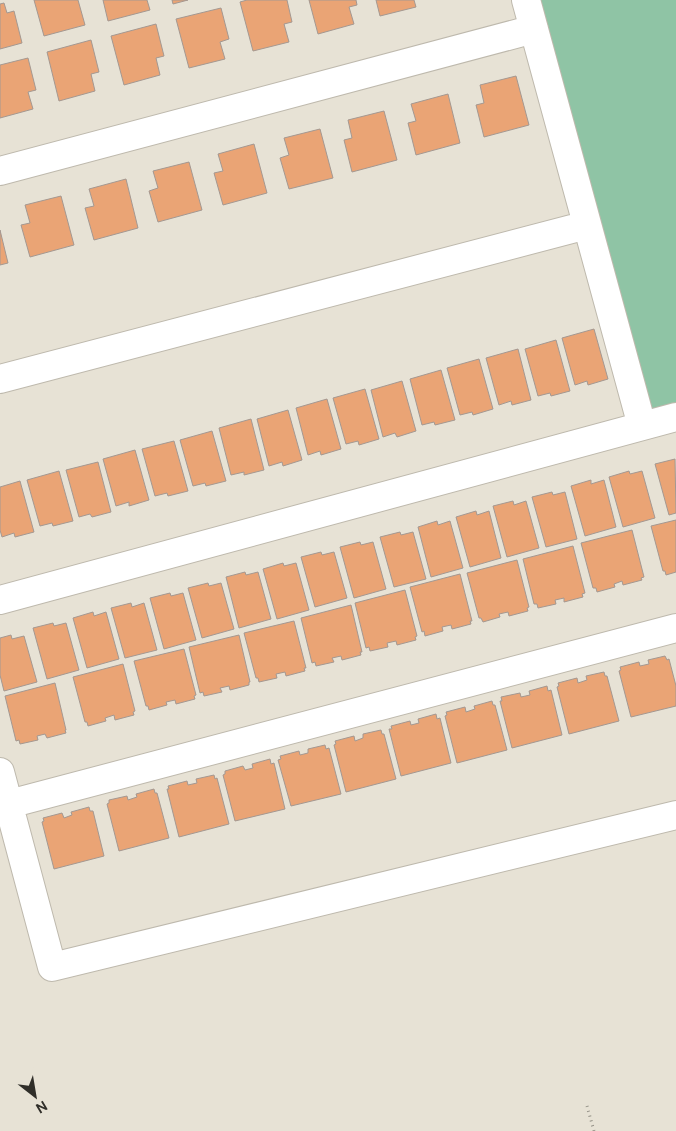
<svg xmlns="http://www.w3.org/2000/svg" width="676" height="1131" viewBox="0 0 676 1131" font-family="'DM Sans',sans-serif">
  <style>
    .green { fill: #8fc4a5 }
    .building { fill: #eaa475; stroke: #a49891 }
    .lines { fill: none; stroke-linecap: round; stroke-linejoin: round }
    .minor-casing { stroke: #beb9ad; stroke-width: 30 }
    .path { stroke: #949187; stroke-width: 3; stroke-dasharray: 1 4; stroke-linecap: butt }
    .minor { stroke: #fff; stroke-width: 28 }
  </style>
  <rect width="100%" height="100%" fill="#e7e2d5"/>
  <path class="green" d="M526,0h150v417l-34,9z"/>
  <path class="building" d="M34,0h44l7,25 -41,11z
    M103,0h44l3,10 -42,11z
    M172,0h16l-15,4z
    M247,0h40l5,22 -8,2 5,18 -36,9 -13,-49z
    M309,0h47l1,5 -8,2 5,17 -36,10z
    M376,0h38l2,7 -36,9z
    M4,3l3,10 7,-2 8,32 -22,6v-45z
    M221,8l8,31 -9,3 5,17 -36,9 -13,-49z
    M156,24l8,32 -8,2 4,17 -36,10 -13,-49z
    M91,40l8,32 -8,2 4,17 -36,10 -12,-49z
    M28,58l8,32 -8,2 5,17 -33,9v-53z
    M516,76l13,49 -45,12 -8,-32 8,-2 -4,-18z
    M448,94l12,49 -44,12 -8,-32 8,-2 -5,-17z
    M384,111l13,49 -45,12 -8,-32 8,-2 -4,-18z
    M320,129l13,49 -44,11 -9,-31 9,-3 -5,-17z
    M254,144l13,49 -44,12 -9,-32 9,-2 -5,-17z
    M189,162l13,48 -44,12 -9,-31 9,-3 -5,-17z
    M126,179l12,49 -44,12 -9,-32 9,-2 -5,-17z
    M61,196l13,49 -44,12 -9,-32 9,-2 -5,-18z
    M0,230l8,33 -8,2z
    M594,329l14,50 -20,6 -1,-4 -12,4 -13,-47z
    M556,340l14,51 -19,5 -1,-3 -12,3 -13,-47z
    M518,349l13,51 -19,5 -1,-4 -12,4 -13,-47z
    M479,359l14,50 -20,6 -1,-3 -12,3 -13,-47z
    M441,370l14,50 -20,5 -1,-3 -12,3 -12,-46z
    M402,381l14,50 -19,6 -2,-4 -12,4 -12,-47z
    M365,389l14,50 -20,6 -1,-4 -12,3 -13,-46z
    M327,399l14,50 -20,6 -1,-4 -12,4 -12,-47z
    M288,410l14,50 -19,6 -1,-4 -13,4 -12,-47z
    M251,419l13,51 -20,5v-3l-13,3 -12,-47z
    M212,431l14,50 -20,5 -1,-3 -12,3 -13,-46z
    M174,441l14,50 -20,5 -1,-3 -12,3 -13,-47z
    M135,450l14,50 -20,6v-4l-13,4 -13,-47z
    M675,459l1,54 -7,2 -14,-51z
    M98,462l13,50 -19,5 -2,-3 -11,3 -13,-47z
    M59,471l14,50 -20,5 -1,-3 -12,3 -13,-46z
    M629,471l1,3 12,-3 13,47 -32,9 -14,-50z
    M591,480v4l13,-4 12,47 -31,9 -14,-50z
    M20,481l14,51 -19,5 -1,-4 -12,4 -2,-7v-43z
    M552,492l1,3 12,-3 12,47 -31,8 -14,-50z
    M513,501l1,4 12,-4 13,47 -32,9 -14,-51z
    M476,511l1,4 12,-4 12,47 -31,9 -14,-50z
    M676,520v52l-10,3 -1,-4h-2l-12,-45z
    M437,521l1,4 12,-4 13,47 -32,9 -13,-50z
    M632,530l12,47 -3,1 1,2 -19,5 -1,-4 -8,3 1,3 -18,5 -1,-4h-3l-12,-45z
    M400,532l1,3 12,-3 13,47 -32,8 -14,-50z
    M360,542l1,3 12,-3 13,47 -32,9 -14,-51z
    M573,546l12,47 -3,1 1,3 -19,5v-4l-9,2 1,4 -18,4 -1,-4h-3l-11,-45z
    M321,552l1,3 12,-3 13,46 -32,9 -14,-50z
    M517,560l12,47 -2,1 1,3 -19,5 -1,-4 -9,2 1,3 -17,5 -2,-4h-2l-12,-45z
    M283,563l1,3 12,-3 13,47 -32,9 -14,-50z
    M245,572l1,3 12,-3 13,47 -32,9 -13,-51z
    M460,574l12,47h-2l1,3 -19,5 -1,-4 -9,2 1,4 -18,5 -1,-5 -2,1 -12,-45z
    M208,583l1,3 12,-3 13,46 -32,9 -14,-50z
    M405,590l12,46 -2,1 1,3 -19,5 -1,-4 -9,2 1,4 -18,4 -1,-4 -3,1 -11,-45z
    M170,593l1,3 12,-3 13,47 -32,9 -14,-51z
    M131,603l1,4 12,-4 13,47 -32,8 -14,-50z
    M351,605l11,47h-2l1,3 -19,5 -1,-4 -9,2 2,4 -18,4 -1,-4 -3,1 -11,-45z
    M93,612l1,4 12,-4 13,47 -32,9 -14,-50z
    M294,621l12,47h-2l1,3 -19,5 -1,-4 -9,2 1,4 -18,4 -1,-4h-2l-12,-45z
    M53,623l1,3 12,-3 13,47 -32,9 -14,-51z
    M11,635l1,4 12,-3 13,46 -33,9 -4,-16v-37z
    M239,635l11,47h-1v3l-19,5 -1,-4 -9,2 2,4 -18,4 -1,-4 -3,1 -11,-46z
    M184,649l12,46 -2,1 1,3 -19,5 -1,-4 -9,2 1,3 -18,5 -1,-4h-2l-12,-45z
    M665,656l2,4 2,-1 7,27v20l-45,11 -12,-46 2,-1 -1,-3 19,-5 1,4 9,-2 -1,-4z
    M123,664l12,47 -2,1 1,3 -19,5 -1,-5 -9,3 1,3 -18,5 -1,-4h-2l-12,-45z
    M604,672l1,4h2l12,45 -50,13 -12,-47 2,-1 -1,-3 19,-5 1,5 9,-3 -1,-4z
    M55,683l11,47h-1l1,3 -19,5 -2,-4 -8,2 1,4 -18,4 -1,-4 -3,1 -11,-45z
    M547,686l1,5 3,-1 11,45 -50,13 -12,-47h2l-1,-4 19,-4 1,4 9,-2 -1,-4z
    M492,701l1,4h2l12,45 -50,13 -12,-47 2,-1 -1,-3 19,-5 1,5 9,-3 -1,-3z
    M436,714l1,5 3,-1 11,45 -50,13 -12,-47h3l-1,-3 19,-5 1,4 8,-2 -1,-4z
    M381,730l1,4h2l12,45 -50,13 -12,-47 2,-1 -1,-3 19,-5 1,5 8,-3v-4z
    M325,745l1,4 3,-1 12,46 -50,12 -13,-46 3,-1 -1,-3 19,-5 1,4 8,-2v-4z
    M270,759l1,5 3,-1 11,46 -50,12 -12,-46 2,-1v-3l18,-5 2,4 8,-2 -1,-4z
    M214,775l1,4 2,-1 12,46 -50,13 -12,-48h2l-1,-3 19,-5 1,4 9,-2 -1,-4z
    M154,789l1,4h2l12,45 -50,13 -12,-47 2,-1v-3l18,-4 1,4 9,-3 -1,-3z
    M89,807l1,4h3l11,45 -50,13 -12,-47 2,-1 -1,-3 19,-5 2,5 8,-3 -1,-3z"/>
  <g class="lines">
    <defs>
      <path id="minor" d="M526,0l116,426
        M0,171l534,-142
        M0,379l587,-154
        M0,600l676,-183
        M0,772l52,195 624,-152
        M9,804l667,-176"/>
    </defs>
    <use href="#minor" class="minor-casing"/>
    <path class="path" d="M587,1106l7,25"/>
    <use href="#minor" class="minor"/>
  </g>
  <g transform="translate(35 1096) rotate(149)" stroke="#e7e2d5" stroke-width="4" paint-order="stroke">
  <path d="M0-4L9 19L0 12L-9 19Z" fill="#302e29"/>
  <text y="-8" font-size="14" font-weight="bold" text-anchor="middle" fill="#302e29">N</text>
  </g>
</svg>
